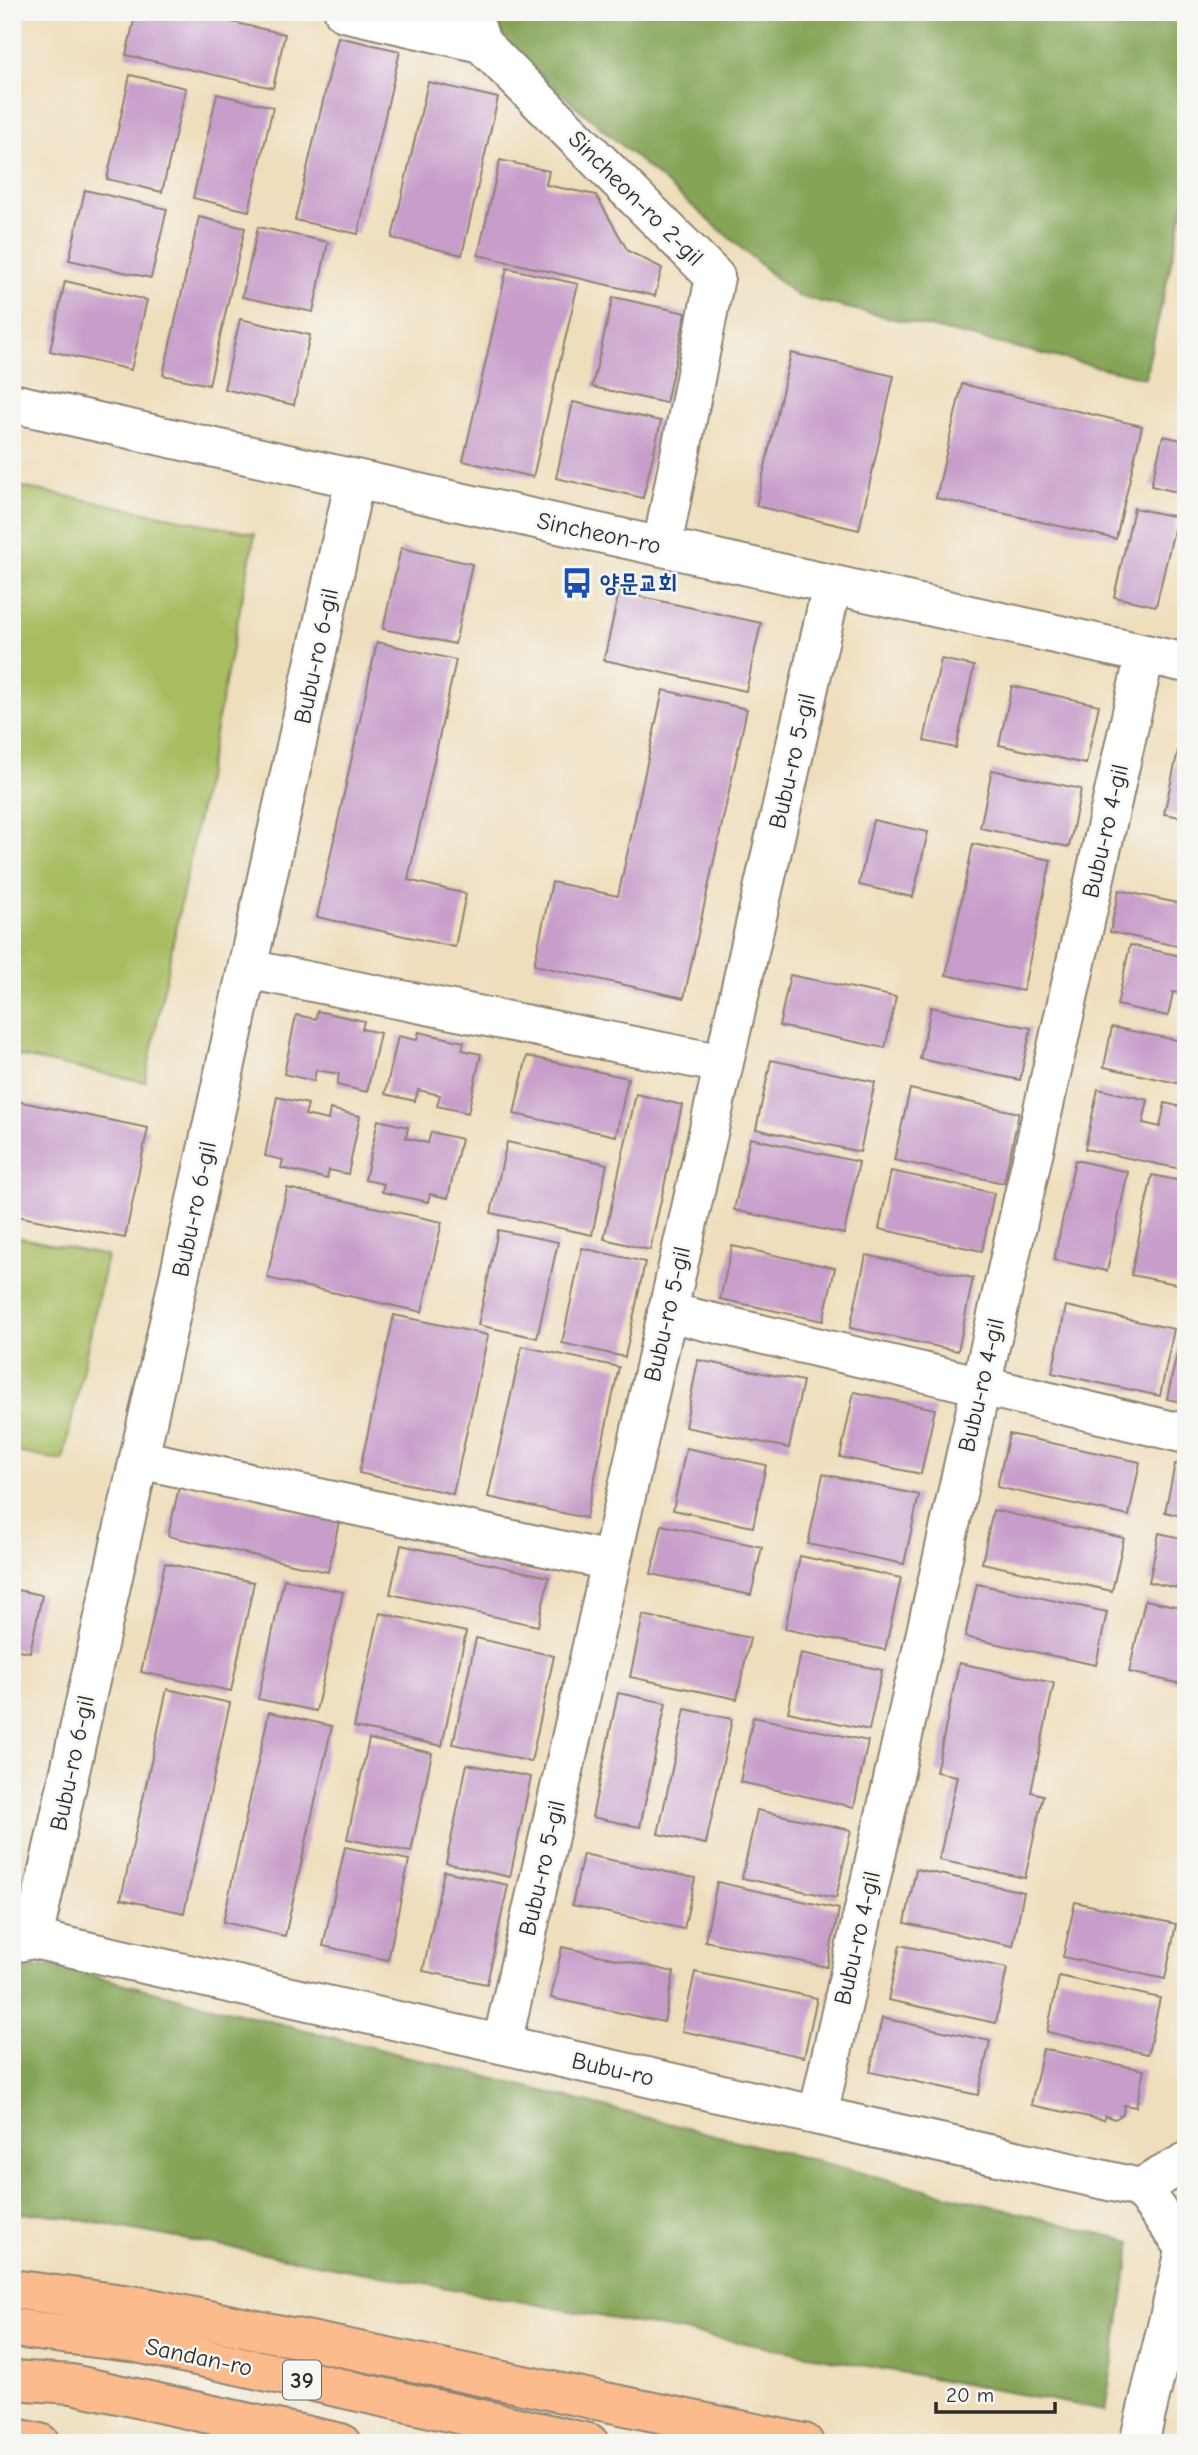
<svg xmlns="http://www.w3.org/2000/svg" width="1198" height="2455" viewBox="0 0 1198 2455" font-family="'Comic Neue','Poor Story',sans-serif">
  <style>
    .green { fill: #a7bd61; stroke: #697446; stroke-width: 2 }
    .forest { fill: #85a457; stroke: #586841; stroke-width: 2 }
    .building { fill: #c89dca }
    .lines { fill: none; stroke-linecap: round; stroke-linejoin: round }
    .minor-casing { stroke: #8d8474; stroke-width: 42 }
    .major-casing { stroke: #8d8474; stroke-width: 42 }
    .minor { stroke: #fff; stroke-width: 38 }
    .major { stroke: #fbbb8d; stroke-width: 38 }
    .labels { text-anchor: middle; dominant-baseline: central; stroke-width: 5; stroke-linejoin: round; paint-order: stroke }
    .shield { fill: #f6f6f2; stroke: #686867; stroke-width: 2 }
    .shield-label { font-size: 23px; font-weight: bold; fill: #2b2b2b }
    .street-label { font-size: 24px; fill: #2b2b2b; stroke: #f6f6f2 }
    .transit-label { font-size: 24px; font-weight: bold; fill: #164399; stroke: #f6f6f2; text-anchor: start }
  </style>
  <rect width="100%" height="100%" fill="#f6f6f2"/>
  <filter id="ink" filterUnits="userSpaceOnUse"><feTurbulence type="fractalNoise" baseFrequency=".0143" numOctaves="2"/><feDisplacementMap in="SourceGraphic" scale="14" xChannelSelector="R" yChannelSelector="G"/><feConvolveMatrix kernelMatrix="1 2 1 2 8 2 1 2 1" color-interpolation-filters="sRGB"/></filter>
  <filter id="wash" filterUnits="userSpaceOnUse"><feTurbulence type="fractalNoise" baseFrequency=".00686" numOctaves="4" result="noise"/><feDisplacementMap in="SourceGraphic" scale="28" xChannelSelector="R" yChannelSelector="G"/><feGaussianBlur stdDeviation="1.57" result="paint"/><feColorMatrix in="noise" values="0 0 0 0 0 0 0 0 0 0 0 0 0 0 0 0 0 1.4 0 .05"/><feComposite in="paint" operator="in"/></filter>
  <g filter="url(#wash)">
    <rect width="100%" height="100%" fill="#efdebc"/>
    <path class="green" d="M12,485l243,49 -110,548 -133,-27z
      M12,1236l95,20 -44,205 -51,-10z"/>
    <path class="forest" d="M494,12h692v184l-41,182 -348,-82 -291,-250z
      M51,1965l1081,277 -27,168 -1063,-197 -30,1v-243z"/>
    <g id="blocks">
      <path class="building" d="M136,12h51l98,22 -12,54 -147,-33z
        M338,37l62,14 -42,183 -63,-14z
        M130,75l56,13 -24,104 -55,-13z
        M428,82l70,16 -36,157 -70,-17z
        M217,94l56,13 -24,104 -56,-13z
        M500,160l49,11 -3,14 50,10 32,56 34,17 -7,28 -177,-41z
        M85,190l82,19 -16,69 -82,-18z
        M199,217l46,11 -36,157 -46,-10z
        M258,227l70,15 -15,70 -71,-15z
        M507,268l71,16 -45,193 -70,-16z
        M65,281l82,19 -16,70 -81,-19z
        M613,297l73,16 -20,90 -74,-16z
        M240,319l70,16 -16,70 -70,-16z
        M791,353l103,23 -35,154 -103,-24z
        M962,384l180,42 -26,113 -180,-41z
        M573,402l88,19 -18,77 -87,-20z
        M1163,436l23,5v53l-35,-8z
        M1134,508l43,9 -21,89 -42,-9z
        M401,548l71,16 -17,80 -72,-15z
        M619,592l142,31 -15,68 -142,-31z
        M377,642l79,18 -48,220 58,14 -11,53 -138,-30z
        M941,659l33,7 -18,82 -32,-7z
        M1012,686l87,19 -13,59 -87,-19z
        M663,690l84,19 -63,289 -150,-33 18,-83 66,14z
        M1185,719h1v99l-22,-4z
        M992,770l89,19 -12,58 -89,-19z
        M873,820l55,12 -15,65 -54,-12z
        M973,844l78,16 -28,131 -77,-16z
        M1119,890l67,15 -9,41 -67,-14z
        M1130,945l56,12v38l-13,-3 -5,24 -51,-11z
        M790,975l106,22 -11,51 -106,-22z
        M931,1007l100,21 -11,52 -100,-21z
        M317,1011l47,10 -2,8 18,4 -13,59 -30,-7 2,-11 -23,-4 -2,11 -30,-7 12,-59 20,4z
        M1112,1027l74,15v43l-82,-18z
        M419,1032l45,10 -2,8 19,4 -13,59 -31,-7 3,-11 -22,-5 -3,11 -30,-7 13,-58 19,4z
        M527,1056l101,22 -12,58 -102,-22z
        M771,1060l104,22 -15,70 -104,-23z
        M910,1089l109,24 -15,70 -110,-23z
        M1098,1089l50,11 -5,23 17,4 5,-24 21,5v62l-101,-21z
        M636,1094l46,11 -32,145 -46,-11z
        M277,1097l31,7 -3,11 23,5 2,-11 30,7 -12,58 -19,-4 -2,9 -46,-11 2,-8 -18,-4z
        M12,1100l136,28 -23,110 -113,-23z
        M378,1120l30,7 -2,11 22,5 3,-11 30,7 -13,59 -18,-4 -2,8 -46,-10 2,-8 -19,-4z
        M750,1138l109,24 -15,72 -110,-24z
        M507,1142l100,22 -15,71 -101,-22z
        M1075,1160l53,12 -21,99 -53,-11z
        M891,1171l103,22 -12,58 -103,-22z
        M1152,1175l34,7v104l-55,-11z
        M287,1188l155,34 -20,90 -155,-34z
        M498,1230l60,12 -21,96 -59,-13z
        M732,1246l103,22 -12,53 -103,-22z
        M582,1248l63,14 -20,95 -63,-14z
        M866,1255l107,23 -15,73 -108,-23z
        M1066,1306l108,23 -14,67 -108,-23z
        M394,1315l94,20 -35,159 -94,-21z
        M1185,1317h1v86l-19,-4z
        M522,1346l97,21 -33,151 -98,-21z
        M698,1360l105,21 -14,67 -104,-21z
        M854,1392l81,17 -14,65 -81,-17z
        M1009,1434l131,28 -11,54 -132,-29z
        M686,1448l80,17 -13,62 -80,-17z
        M1175,1464l11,2v51l-21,-5z
        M823,1474l96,21 -15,69 -96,-20z
        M179,1487l160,35 -11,50 -160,-36z
        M993,1510l131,28 -12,53 -130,-28z
        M662,1525l100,22 -11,48 -100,-21z
        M1159,1533l27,6v51l-37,-8z
        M401,1545l148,32 -11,49 -148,-32z
        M800,1556l101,22 -16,72 -100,-21z
        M165,1563l89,19 -23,109 -90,-19z
        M284,1579l59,13 -27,119 -58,-12z
        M977,1584l130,28 -11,53 -131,-28z
        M12,1589l30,6 -12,57 -18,-3z
        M1145,1600l41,8v77l-57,-13z
        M380,1613l86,19 -24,114 -88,-19z
        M643,1615l107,23 -13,61 -107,-22z
        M476,1638l78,18 -23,106 -78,-18z
        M801,1653l81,17 -13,60 -81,-18z
        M959,1663l95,20 -23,109 12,3 -18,83 -86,-18 18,-84 -21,-4z
        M167,1689l63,14 -46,210 -63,-14z
        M618,1693l48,10 -26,124 -48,-10z
        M685,1709l47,10 -26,125 -48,-10z
        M269,1712l63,14 -47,210 -62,-14z
        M753,1717l115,24 -14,66 -114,-25z
        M369,1739l63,14 -21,99 -64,-13z
        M467,1764l64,13 -21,100 -64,-14z
        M757,1810l94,20 -15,68 -94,-20z
        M345,1847l64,13 -21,100 -65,-14z
        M583,1854l112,24 -11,51 -112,-24z
        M916,1869l108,23 -11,54 -108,-23z
        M444,1871l64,14 -21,99 -64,-13z
        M717,1882l122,27 -12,58 -122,-26z
        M1075,1902l101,22 -11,55 -102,-22z
        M900,1945l107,23 -11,55 -108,-23z
        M562,1947l112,25 -10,50 -113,-24z
        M695,1972l122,26 -13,59 -122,-26z
        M1059,1976l101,22 -12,56 -101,-22z
        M882,2018l108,23 -12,54 -108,-23z
        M1043,2049l101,21 -8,37 -12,-2 -1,9 -8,5 -10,-3 -1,4 -73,-15z"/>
    </g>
  </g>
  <g filter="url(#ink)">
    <use href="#blocks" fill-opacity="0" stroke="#8d8474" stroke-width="2"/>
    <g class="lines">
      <defs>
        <path id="minor" d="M344,12l137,31
          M471,12l10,31 234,234 -53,270
          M12,403l1174,260
          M247,969l476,95
          M667,1312l519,122
          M139,1459l471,102
          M33,1939l322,-1460
          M12,1943l21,-4 1107,249 46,60
          M502,2044l330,-1459
          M818,2115l327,-1461
          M1140,2188l46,-26
          M1139,2443l47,-196"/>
        <path id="major" d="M12,2289l134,18 658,136
          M12,2328l125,15 452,100
          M12,2380l60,4 269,59
          M12,2437l28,6"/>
      </defs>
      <use href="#minor" class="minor-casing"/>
      <use href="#major" class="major-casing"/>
      <use href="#minor" class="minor"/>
      <use href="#major" class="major"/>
    </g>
  </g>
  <defs>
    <symbol id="bus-bare" viewBox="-9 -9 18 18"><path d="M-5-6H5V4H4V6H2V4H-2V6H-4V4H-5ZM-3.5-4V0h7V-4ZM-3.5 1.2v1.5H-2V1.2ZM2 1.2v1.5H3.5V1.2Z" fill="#1a4fb4" stroke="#f6f6f2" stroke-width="2.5" paint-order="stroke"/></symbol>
  </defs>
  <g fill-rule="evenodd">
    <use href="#bus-bare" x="555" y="561" width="44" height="44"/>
  </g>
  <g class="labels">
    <rect class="shield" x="283" y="2360.5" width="38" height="39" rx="5"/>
    <g class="shield-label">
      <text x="302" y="2380">39</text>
    </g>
    <g class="street-label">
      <text transform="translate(636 198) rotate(45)">Sincheon-ro 2-gil</text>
      <text transform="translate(599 533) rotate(12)">Sincheon-ro</text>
      <text transform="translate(316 656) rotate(-78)">Bubu-ro 6-gil</text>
      <text transform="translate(792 761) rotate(-77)">Bubu-ro 5-gil</text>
      <text transform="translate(1105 831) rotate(-77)">Bubu-ro 4-gil</text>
      <text transform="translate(194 1209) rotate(-78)">Bubu-ro 6-gil</text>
      <text transform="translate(667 1314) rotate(-77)">Bubu-ro 5-gil</text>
      <text transform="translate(981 1385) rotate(-77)">Bubu-ro 4-gil</text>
      <text transform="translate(72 1763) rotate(-78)">Bubu-ro 6-gil</text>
      <text transform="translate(542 1868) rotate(-77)">Bubu-ro 5-gil</text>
      <text transform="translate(857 1938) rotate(-77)">Bubu-ro 4-gil</text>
      <text transform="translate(613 2069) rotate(13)">Bubu-ro</text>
      <text transform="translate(199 2357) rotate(12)">Sandan-ro</text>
    </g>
    <g class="transit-label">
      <text x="600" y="583">양문교회</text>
    </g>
  </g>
  <rect width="1198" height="2455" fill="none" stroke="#f6f6f2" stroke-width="42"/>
  <path d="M936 2402v10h119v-10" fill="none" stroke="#2b2b2b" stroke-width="3.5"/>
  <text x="946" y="2402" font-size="21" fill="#2b2b2b" stroke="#f6f6f2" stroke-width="5" paint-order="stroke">20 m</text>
</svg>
